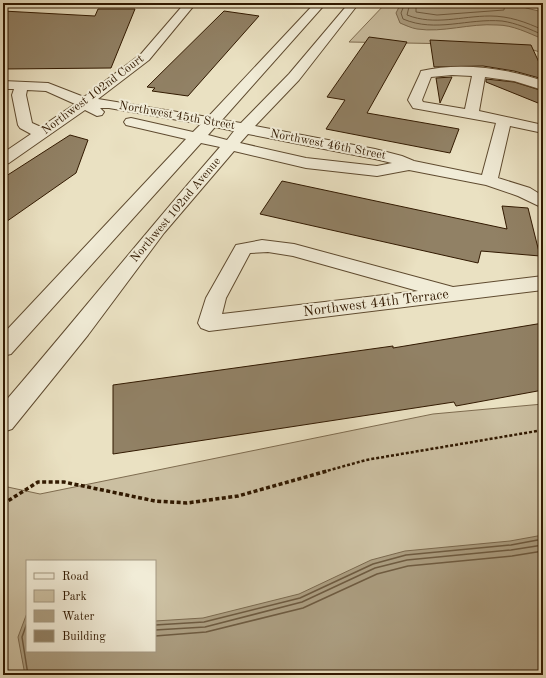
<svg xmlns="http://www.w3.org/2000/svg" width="546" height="678" viewBox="0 0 546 678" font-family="'Old Standard TT',serif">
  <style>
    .green { fill: #cbbfa1; stroke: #7e6c50; fill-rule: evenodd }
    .water { fill: #ab9d80; stroke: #7a684d }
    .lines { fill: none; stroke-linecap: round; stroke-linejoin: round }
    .shore-far1 { stroke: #6e5b40; stroke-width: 1 }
    .shore { stroke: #6e5b40; stroke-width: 1.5 }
    .building { fill: #918165; stroke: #311900 }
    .minor-casing { stroke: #5f4b30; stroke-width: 2 }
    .path-far1 { stroke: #311900; stroke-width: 2.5; stroke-dasharray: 3 2; stroke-linecap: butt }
    .path { stroke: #311900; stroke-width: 3.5; stroke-dasharray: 4 2.5; stroke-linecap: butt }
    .minor { fill: #f1ecd7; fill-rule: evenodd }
    .labels { text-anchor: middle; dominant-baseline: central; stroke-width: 4; stroke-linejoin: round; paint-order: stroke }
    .far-street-label { font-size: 12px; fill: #311900; stroke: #f1ecd7 }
    .street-label { font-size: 14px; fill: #311900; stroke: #f1ecd7 }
  </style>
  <rect width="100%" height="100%" fill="#eae1c2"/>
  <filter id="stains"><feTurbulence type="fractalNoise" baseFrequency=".005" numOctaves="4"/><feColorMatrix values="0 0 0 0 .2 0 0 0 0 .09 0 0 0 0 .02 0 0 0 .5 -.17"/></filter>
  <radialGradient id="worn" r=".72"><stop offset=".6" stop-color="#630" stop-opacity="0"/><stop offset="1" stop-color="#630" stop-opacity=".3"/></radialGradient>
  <path class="green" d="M386,3h157v50l-26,-8 -168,-3z
    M543,404v271h-540v-189l37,8 393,-80zM27,561h128v90h-128z"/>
  <path class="water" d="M401,3h117l8,5 17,4v27c-15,-6 -30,-14 -46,-14 -27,-2 -54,8 -80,4 -6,-1 -12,-4 -17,-6l-4,-10z
    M543,535v140h-518l-7,-38 9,-24v38h128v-30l48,-3 96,-24 72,-34 34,-9 105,-10z"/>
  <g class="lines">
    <path class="shore-far1" d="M405,3l-4,10 2,6c33,14 65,-1 99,2 14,2 28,8 41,14
      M410,3l-3,12c28,11 54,1 83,1 19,0 36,6 53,14
      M416,3v9l21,3 67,-5 1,-7"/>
    <path class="shore" d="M27,623l-5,14 6,38
      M155,625l49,-3 96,-24 73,-34 33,-9 105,-10 32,-6
      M155,630l50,-3 97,-25 73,-34 32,-8 104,-10 32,-5
      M155,636l51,-4 97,-24 74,-34 31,-8 104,-10 31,-5"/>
  </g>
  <path class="building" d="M98,9h37l-24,59 -108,1v-58l92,5z
    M224,11l35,5 -71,80 -36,-5 3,-3 -8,-1z
    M369,37l38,5 -40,71 92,16 -9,24 -124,-24 19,-29 -18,-3z
    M430,40l101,5 12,26v8l-29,-8 -31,-5 -49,1z
    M452,77l-12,26 -4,-25z
    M486,79l28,3 29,9v14l-57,-23z
    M70,135l18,5 -12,33 -73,51v-46z
    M282,181l225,48 -5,-23 26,2 12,48 -59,-5 -3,12 -218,-49z
    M543,323v67l-87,16 -2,-4 -341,52v-69l280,-39v2z"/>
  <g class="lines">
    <defs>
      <path id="minor" d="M185,3h11l-47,57 -51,39 110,18 107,-114h11l-104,117 19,3 48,-49 60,-71h10l-60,77 -44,46 120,23 27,7 12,5 68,14 14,-52 -83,-15 -5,-8 12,-26 1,-3c38,-9 86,-3 122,10v9l-29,-9 -29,-4 -6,34 64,14v8l-33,-7 -12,52 32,10 13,8v12l-25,-12 -32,-11 -77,-15 -32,6 -71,-8 -72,-17 -70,82 -76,102 -76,94 -9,3v-28c73,-85 143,-172 217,-257l-19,-4 -190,211 -8,2v-22l183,-195 -60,-14 -2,-3 2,-3 5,-1 62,14 8,-8 -92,-16h-9l4,4 -2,3 -5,1 -12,-6 -76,53 -6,2v-12l28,-19 -11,-6 -2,-3 -6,-30 2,-6h-11v-8l45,2 36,14 57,-43zM452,75l20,1 -7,33 -42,-7 -1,-2 9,-23zM27,90l19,1 29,13 -34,23 -9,-4 -6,-28zM215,127l19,4 -7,9 -19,-5zM248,134l127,25 17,4 -15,3 -71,-8 -66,-15z
        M262,240l32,4 159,43 90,-11v14l-334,41 -8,-3 -3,-5 8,-25 30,-53zM268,252l25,4 125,35 -196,23 4,-16 24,-45z"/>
    </defs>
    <use href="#minor" class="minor-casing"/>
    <path class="path-far1" d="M323,472l43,-12 177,-30"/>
    <path class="path" d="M3,504l35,-22h26l91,19 32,2 51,-7 89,-25"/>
    <use href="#minor" class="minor"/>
  </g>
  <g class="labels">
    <g class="far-street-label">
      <text transform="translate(93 95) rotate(-37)">Northwest 102nd Court</text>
      <text transform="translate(177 116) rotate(10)">Northwest 45th Street</text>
      <text transform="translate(328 145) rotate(11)">Northwest 46th Street</text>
      <text transform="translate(176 210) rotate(-50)">Northwest 102nd Avenue</text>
    </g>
    <g class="street-label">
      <text transform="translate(376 303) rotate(-7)">Northwest 44th Terrace</text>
    </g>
  </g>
  <rect width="546" height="678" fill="none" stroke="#eae1c2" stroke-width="16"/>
  <rect x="4" y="4" width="538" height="670" fill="none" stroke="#311900" stroke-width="2"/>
  <rect x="8" y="8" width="530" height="662" fill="none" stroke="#311900"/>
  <rect x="26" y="560" width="130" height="92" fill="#f1ecd7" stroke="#a49881"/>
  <rect x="34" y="573" width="20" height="6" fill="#f1ecd7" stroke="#a49881"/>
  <text x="62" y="580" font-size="12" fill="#311900">Road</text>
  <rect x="34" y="590" width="20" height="12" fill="#cbbfa1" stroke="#a49881"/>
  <text x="62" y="600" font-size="12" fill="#311900">Park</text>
  <rect x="34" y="610" width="20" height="12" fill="#ab9d80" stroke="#a49881"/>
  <text x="62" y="620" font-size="12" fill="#311900">Water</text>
  <rect x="34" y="630" width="20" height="12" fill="#918165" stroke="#a49881"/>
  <text x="62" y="640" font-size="12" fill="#311900">Building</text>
  <rect width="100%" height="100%" filter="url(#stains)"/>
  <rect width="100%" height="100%" fill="url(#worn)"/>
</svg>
